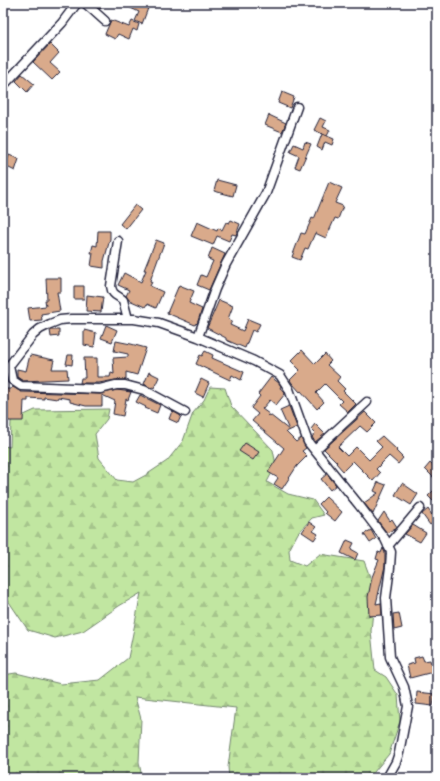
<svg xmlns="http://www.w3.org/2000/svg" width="440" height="781" viewBox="0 0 440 781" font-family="Itim,sans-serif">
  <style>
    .forest { fill: url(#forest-firs); stroke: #72846e }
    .building { fill: #d9aa8b; stroke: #22223b }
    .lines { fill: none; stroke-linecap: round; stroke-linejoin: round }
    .minor-casing { stroke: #22223b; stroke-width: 11 }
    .minor { stroke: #fff; stroke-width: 8 }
  </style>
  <defs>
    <pattern id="forest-firs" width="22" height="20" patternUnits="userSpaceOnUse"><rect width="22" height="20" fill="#c1e6a1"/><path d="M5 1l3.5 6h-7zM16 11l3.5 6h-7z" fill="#a6c58c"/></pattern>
  </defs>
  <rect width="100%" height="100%" fill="#fff"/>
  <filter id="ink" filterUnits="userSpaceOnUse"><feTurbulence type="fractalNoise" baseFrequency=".025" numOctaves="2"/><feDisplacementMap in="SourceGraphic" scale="8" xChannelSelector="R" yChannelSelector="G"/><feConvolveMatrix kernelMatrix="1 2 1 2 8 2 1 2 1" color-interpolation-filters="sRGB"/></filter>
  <g filter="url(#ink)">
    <path class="forest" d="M210,387l15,1 6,18 42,44 3,15 -9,17 21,12 25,6 11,15 -12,3 -14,15 -9,17 1,10 15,6 15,-12 44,7 11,29 -4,41 4,39 11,7 12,18 2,26 -11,33 -20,24h-140l-1,-11 8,-59 -101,-11 6,22 -2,43 3,16h-139v-103l13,-2 45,11 39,-4 28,-22 13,-65 -22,13 -36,25 -28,7 -27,-8 -25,-37v-147l7,1 1,-26 24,-11 74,-1 -2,10 -12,15 4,24 18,22 16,2 13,-7 21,-14 16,-20 10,-28 11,-13z"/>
    <path class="building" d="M93,3h11l-4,6z
      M120,3h30l-8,21 -7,-3 4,-9z
      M111,20l18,7 3,-6 7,3 -2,7 -4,-2 -4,10 -11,-5 -3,5 -10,-5z
      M50,44l9,9 -9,10 10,9 -8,8 -19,-18z
      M22,74l12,10 -7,8 -11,-11z
      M282,92l12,5 -4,11 -12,-5z
      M269,115l17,8 -4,9 -17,-7z
      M320,118l6,3 -3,6 7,3 -3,6 -13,-6z
      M322,134l12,5 -2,6 -7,-3 -3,8 -5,-3z
      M305,142l6,2 -11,25 -5,-2 4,-11 -9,-4 4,-8 9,4z
      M9,155l10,4 -4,12 -10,-5z
      M217,180l19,5 -3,11 -19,-5z
      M329,182l13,6 -7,15 8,3 -5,13 -3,-1 -9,20 -11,-5 -7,16 -3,-1 -5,12 -8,-3 9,-24 4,1 7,-16 2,1z
      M135,205l6,5 -15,19 -6,-5z
      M231,220l9,4 -4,11 -4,-1 -3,7 -12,-5 -4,9 -22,-9 6,-14 20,9 1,-3 4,2 4,-8 3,1z
      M98,231h12v8l-6,22v7l-13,-2 2,-13h-2l2,-8 4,1z
      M156,240l8,3 -14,38 2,1 -2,4 13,6 -7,16 -9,-4 -2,3 -16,-7 -3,-4 3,-6 -11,-5 6,-12 17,9 5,-12h-2z
      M212,248l13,6 -16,36 -12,-5 4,-10 5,2 7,-16 -5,-2z
      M46,278h15v14h-4l3,19 -19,3 1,6 -12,1 -2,-13 18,-2 -1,-6h2z
      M179,285l15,6 -5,12 13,6 -5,15 -1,-1 -1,2 -28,-12z
      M74,286h10v13h-10z
      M87,295l16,2 -2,15 -15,-1z
      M219,300l14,6 -5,13 4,2 -2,4 13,6 5,-12 12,5 -4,8 -4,-2 -7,18 -19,-8v-2l-19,-10z
      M106,325l11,5 -5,12 -11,-4z
      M50,330h9v6l-8,1z
      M84,330l12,3 -2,14 -10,-2z
      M116,341l15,3 15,4 -9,27 -11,-3v8h-11l-16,3h-19l1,-5h4l-1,-20h13v19h13l1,-4 3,1 -1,-16 15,-1v-3l-14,-3z
      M302,350l13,14 10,-10 6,7 -4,4 13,12 -3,4 8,8 -2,2 13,13 -8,8 -9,-8 3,-3 -17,-17 -9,9 8,9 -7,7 -16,-18 -1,1 -8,-9 -2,-3 10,-10 -9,-9z
      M205,351l8,4 -1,3 32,14 -3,8 -9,-5 -2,5 -34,-16 4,-9 2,1z
      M30,355l24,5 -2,9h15l1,10 -45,2 -6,-4v-8l9,2z
      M68,355h5l-1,10 -6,-1z
      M149,372l10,5 -5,11 -2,-1 -1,1 -7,-4z
      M271,377l8,6 2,3 -1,2 4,3 1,3 -9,11 -6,-5 -8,9 7,5 -1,2 2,-1 19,15 -9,-20 9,-4 8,21 -11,5 10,10 5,-4 5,10 -4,3 5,5 -10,10 -15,23 -8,-5 4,-6 -10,-6 16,-24 -32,-27 6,-7 -7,-6 9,-12 -2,-2z
      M201,379l8,4 -6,14 -8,-4z
      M13,387l8,5 79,2 17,-4 14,2 -3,8 -2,-1 -3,17 -10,-2 2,-13 -13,-6v11h-16l-16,-4v-3l-12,-2 -1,2 -13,-2v2l-16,-1v3h-4l-1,20h-20v-32h8v-1z
      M140,395l20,10 -3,8 -12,-5 1,-1 -10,-5z
      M172,411l9,5 -3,7 -9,-4z
      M365,412l11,11 -9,9 -7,-6 -22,21 9,9 9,-9 13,13 13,-13 -6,-6 6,-5 15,14 -1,1 7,7 -5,6 -9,-8 -13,13 4,4 -7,8 -20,-20 -10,10 -7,-8 1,-1 -13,-13z
      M315,424l10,10 -10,8 -3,-5 3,-4 -4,-4z
      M245,443l14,9 -6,8 -14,-9z
      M430,463l7,7v11l-12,-12z
      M327,474l9,11 -6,5 -9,-11z
      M378,482l8,3 -13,29 -9,-11 14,-10 -4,-2z
      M402,483l16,11 -7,11 -16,-10z
      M437,487v18l-9,-9z
      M326,497l16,15 -7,9 -10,-8 1,-1 -7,-8z
      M428,509l8,12 -6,4 -8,-11z
      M384,512l6,9 2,-2 5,8 -10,6 -9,-12z
      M309,522l7,5 -3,4 5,3 -4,6 -12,-8z
      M413,525l13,8 -6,9 -15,-8z
      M371,530l5,9 -6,4 -6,-9z
      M347,540l7,3 -3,6 7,4 -3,7 -14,-7z
      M383,548l2,5v13l-9,38 5,-1 1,12 -13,1 -1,-19 4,-20 7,-17 -3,-1 2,-7 3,1z
      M399,613l3,15 -8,2 -1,-16z
      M422,656l2,5 6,-1 3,12 -23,6 -3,-13 8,-2 -1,-5z
      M417,692l18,2 -2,12 -17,-2z"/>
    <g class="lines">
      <defs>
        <path id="minor" d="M85,3l20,18
          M3,86l59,-63 15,-20
          M118,241l-7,45c1,9 6,9 12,14l5,19
          M198,337l17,-48 11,-25 40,-71 31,-86
          M9,366l3,14 9,6 79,3 16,-4h9l19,5 41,22
          M3,371l6,-5 24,-31 7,-6 10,-5 10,-4 11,-1h63l25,4 39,14 56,24 26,14 9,14 19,53 51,63 26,34 6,13 -1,15 -4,31 4,59 14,30 4,19 -9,47 -3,9 -9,16
          M315,450l52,-48
          M388,546l32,-38"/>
      </defs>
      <use href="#minor" class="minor-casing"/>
      <use href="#minor" class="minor"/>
    </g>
  </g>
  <rect width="440" height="781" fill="none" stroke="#fff" stroke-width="16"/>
  <rect x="8" y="8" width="424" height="765" fill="none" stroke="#22223b" stroke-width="1.5" filter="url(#ink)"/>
</svg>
